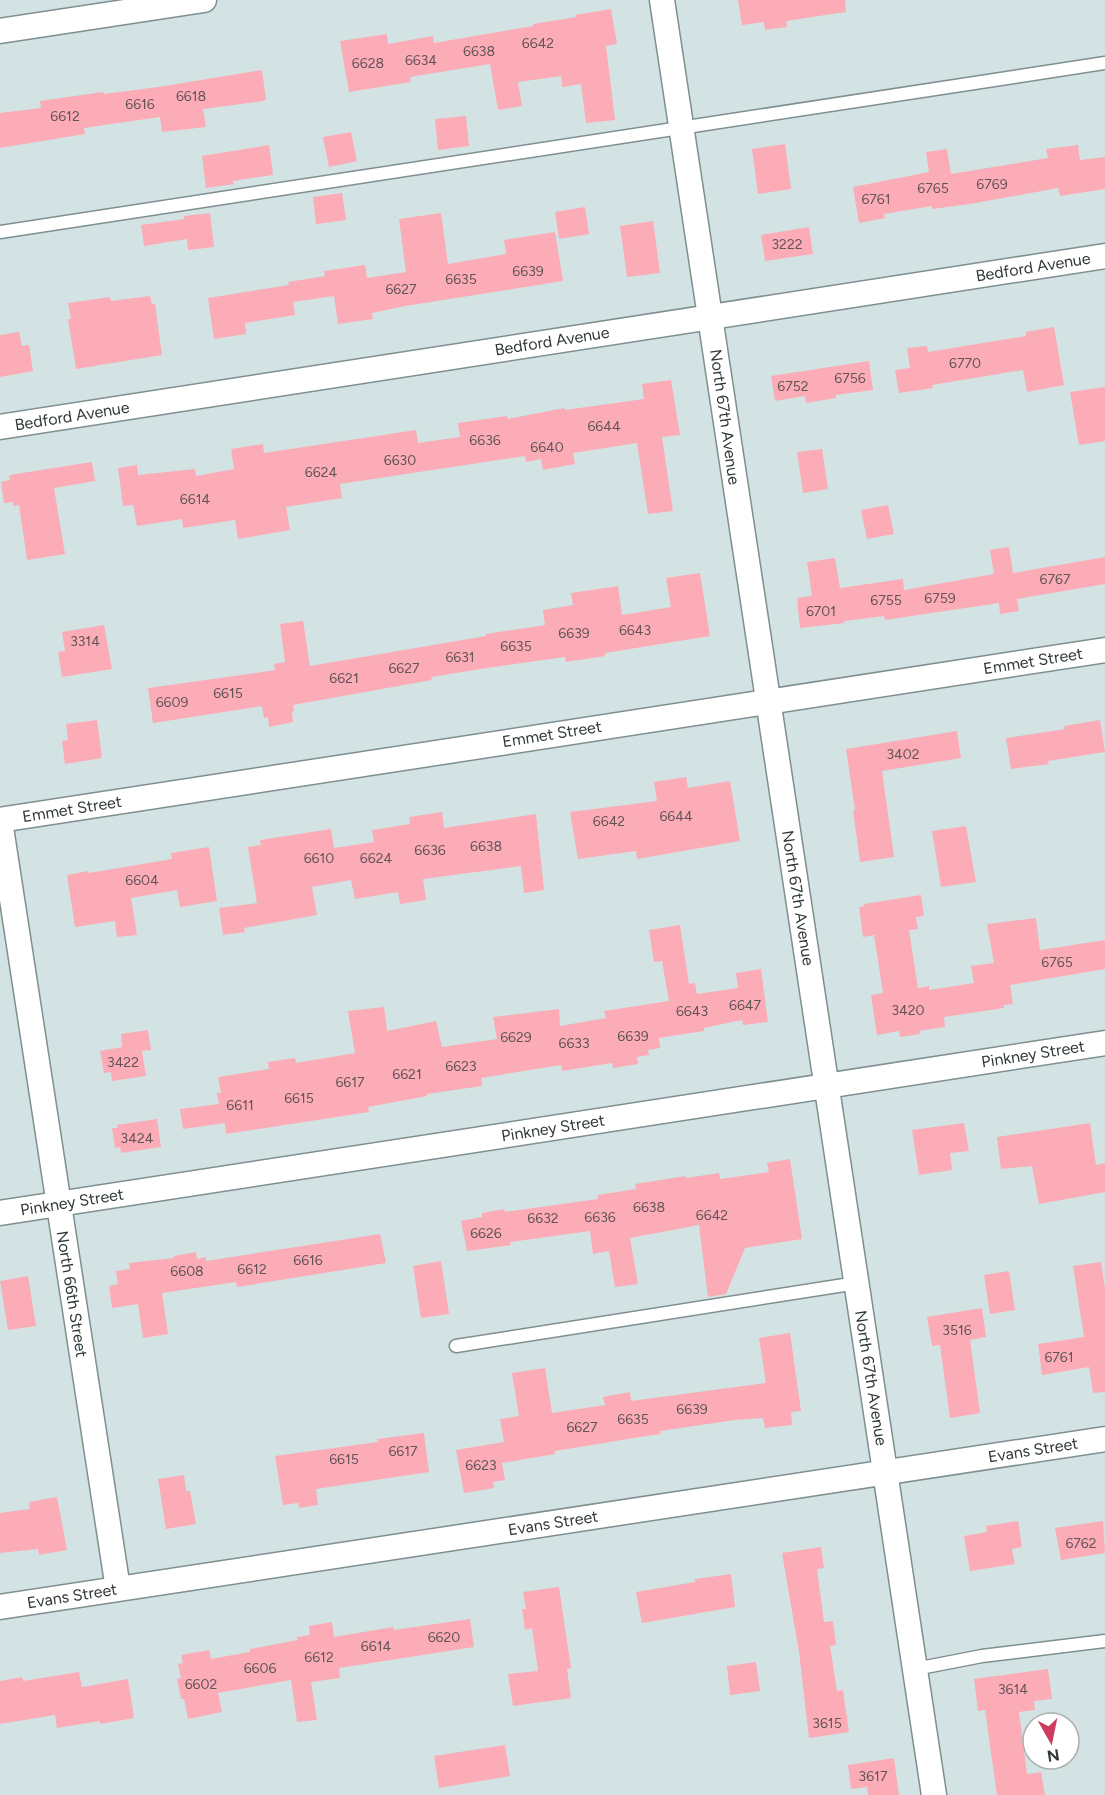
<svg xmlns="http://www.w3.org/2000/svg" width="1105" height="1795" viewBox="0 0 1105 1795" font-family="Figtree,sans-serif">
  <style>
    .building { fill: #fbacb7 }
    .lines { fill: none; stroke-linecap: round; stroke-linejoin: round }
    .lane-casing { stroke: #7f8e8f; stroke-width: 15 }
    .street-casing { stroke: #7f8e8f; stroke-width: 27 }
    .lane { stroke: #fff; stroke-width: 12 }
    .street { stroke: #fff; stroke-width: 24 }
    .labels { text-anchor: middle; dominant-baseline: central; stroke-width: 5; stroke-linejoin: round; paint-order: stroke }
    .number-label { font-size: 14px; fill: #635457 }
    .street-label { font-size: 16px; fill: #303737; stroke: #fff }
  </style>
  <rect width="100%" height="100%" fill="#d3e3e4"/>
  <path class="building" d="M738,0h107l1,12 -60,9 1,6 -22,3 -1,-8 -22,3z
    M611,9l6,35 -11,2 9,74 -29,3 -5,-39 -19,3 -1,-11 -43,6 4,24 -24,4 -8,-46 -80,13 1,5 -62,10 -9,-51 47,-7 1,10 45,-8 1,7 99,-17v-2l43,-7 -1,-2z
    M262,70l4,29 -3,2 -60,8 3,18 -44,5 -2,-15 -76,11 1,6 -85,14v-35l41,-5 -1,-7 63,-9 1,2 54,-7z
    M466,116l3,30 -31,4 -3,-31z
    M351,132l6,29 -28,6 -6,-30z
    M785,144l6,45 -33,5 -6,-45z
    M269,145l4,30 -40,6 1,3 -28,4 -4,-32z
    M1078,145l2,15 25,-3v32l-45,7 -2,-8 -88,16 -38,5v-3l-48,8 1,4 -26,5 -6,-36 76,-15 -3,-20 21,-3 4,25 97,-16 -2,-9z
    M342,193l4,27 -30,4 -3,-27z
    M585,207l4,27 -30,5 -4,-27z
    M210,213l4,34 -26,3 -1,-11 -43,7 -3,-21 43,-6v-3z
    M441,213l7,51 58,-10 -2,-14 51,-8 8,49 -158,25 -33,7 1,6 -35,5 -4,-28 -41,6 2,13 -50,8 1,11 -32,5 -6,-41 81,-13 -1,-3 37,-6 -1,-5 41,-6 2,13 39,-6 -7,-53z
    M653,221l7,52 -33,4 -7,-51z
    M809,227l4,27 -48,7 -4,-26z
    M150,296l2,8h3l7,51 -86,14 -8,-50h3l-3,-16 42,-6 1,4z
    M1054,327l10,58 -37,7 -4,-22 -91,15 1,3 -34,5 -4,-23 15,-2 -3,-20 20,-2 1,6 98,-16v-4z
    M19,332l3,14 7,-1 4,26 -33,6v-42z
    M869,361l4,29 -37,5v3l-30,5 -1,-7 -30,5 -4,-25z
    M671,380l9,55 -18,2 11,74 -25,3 -11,-71 -64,10 2,11 -32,6 -2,-11 -15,3 -1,-6 -185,28 2,14 -56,9 4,23 -52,9 -3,-19 -52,8 -1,-9 -45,7 -4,-21 -10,1 -5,-38 19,-3 1,10 57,-6 1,7 38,-7 -3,-20 32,-5 1,9 152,-23 2,13 42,-6 -2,-14 49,-7 1,3 56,-11 1,2 79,-11 -2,-15z
    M1105,387v54l-26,4 -9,-53z
    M822,449l6,40 -25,4 -6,-41z
    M92,462l3,19 -41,7 11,66 -38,6 -8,-55 -6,1v-4l-9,1 -3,-21 9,-2 -1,-5z
    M888,505l6,29 -27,5 -6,-29z
    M1009,547l4,26 92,-16v27l-88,15 2,12 -19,3 -1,-11 -114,17 -1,-4 -40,5 1,2 -45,5 -3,-30 15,-2 -5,-34 28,-4 5,30 63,-9 1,11 90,-16 -4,-24z
    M700,573l10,63 -105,17v3l-39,6 -1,-5 -78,11 -56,9 1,3 -139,25 1,6 -2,1 1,10 -24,5 -1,-10 -4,1 -2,-12 -109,17 -5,-35 108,-15 19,-3 -1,-6 11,-2 -5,-38 23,-3 7,45 176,-30v-2l59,-9 -2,-15 30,-5 -2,-12 47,-7 4,29 49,-8 -5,-29z
    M104,625l8,44 -50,8 -4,-25 7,-1 -3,-19z
    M97,720l5,38 -37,6 -3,-23 6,-1 -2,-16z
    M1100,720l5,32 -57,9 1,3 -38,5 -5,-31 59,-9 -1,-3z
    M957,731l4,27 -79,13 12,86 -34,5 -7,-52h2l-9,-61z
    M686,777l2,11 42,-7 10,60 -103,18 -1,-8 -58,8 -8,-47 87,-11 -3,-19z
    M442,812l2,16 92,-14 8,76 -20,3 -3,-27 -98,13 3,21 -26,4 -2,-12 -43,7 -4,-19 -39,7 5,28 -73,13 1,4 -22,3 -4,-27 38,-5 -9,-56 13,-2 -1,-5 71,-11 3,19 40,-6 -2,-12 38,-6 -1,-7z
    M966,826l10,56 -35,5 -9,-56z
    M209,847l8,54 -37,6 -3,-17 -46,8 6,37 -20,2 -2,-16 -40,6 -8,-52 21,-4 1,2 83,-14 -1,-6z
    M921,895l3,21 -8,1 2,12 -9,1 9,58 11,-2v4l45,-7 -3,-17 23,-3 -7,-39 49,-6 4,32 65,-10v29l-95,16 3,19 -9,1v3l-60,9 1,10 -26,4 1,3 -20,3 -1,-6 -22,4 -6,-40 12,-2 -9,-58 -11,2 -4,-30 6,-1 -1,-2z
    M680,925l9,59 6,-1 2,11 41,-6 -2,-15 25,-4 7,53 -25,3 -1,-5 -38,8v3l-45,7 1,10 -12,2 1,5 -12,2 1,7 -25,4 -1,-5 -50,8 -1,-6 -80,13 1,8 -55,8v2l-59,11 1,5 -143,22 -1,-11 -42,6 -3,-20 39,-5 -2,-11h4l-3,-16 51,-8 -1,-7 27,-4 1,5 59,-10 -7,-42 36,-4 3,24 49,-10 6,26 55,-8 -4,-22 66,-8 1,17 46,-8 -2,-7 65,-10 -7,-40 -8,1 -5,-32z
    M148,1030l3,20 -9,1 4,25 -34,5 -1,-9 -7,1 -4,-22 22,-4 -1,-13z
    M157,1119l4,28 -40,6 -1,-6 -5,1 -3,-20h6l-1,-3z
    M964,1123l5,28 -19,2 2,17 -33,5 -7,-45z
    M1090,1123l6,42 9,-2v29l-66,12 -7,-38 -31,3 -4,-32z
    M790,1159l12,80 -57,9 -19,46 -18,3 -9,-72 -69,13 8,46 -23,3 -6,-36 -16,3 -3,-23 -80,11 1,3 -44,6 -6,-30 21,-4v-4l22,-4 1,3 93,-13v-4l38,-6 -1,-5 51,-8v2l33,-5 1,6 49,-7 -2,-9z
    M380,1234l6,29 -149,24 -1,-5 -74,11 6,41 -25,4 -5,-34 -26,4 -3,-22 9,-2 -2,-13 14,-2 -1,-6 45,-5v-2l22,-4 1,7 9,-2v4z
    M441,1261l8,53 -28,4 -8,-52z
    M1101,1262l4,27v103l-12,1 -4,-26 -47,8 -4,-31 46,-7 -11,-71z
    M1009,1271l6,39 -25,4 -6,-39z
    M28,1276l8,50 -28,4 -8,-49z
    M982,1308l4,29 -16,3 10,73 -30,5 -10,-73 -8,1 -5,-29z
    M790,1333l11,78 -10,1 1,13 -27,3 -2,-10 -28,2 -75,11 1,3 -15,2 -91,15v3l-53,9 3,17 -12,2 1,6 -30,5 -8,-43 48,-8 -4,-23 19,-3 -7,-43 33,-5 7,45 53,-8 -2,-8 27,-5 1,9 135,-18 -7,-45z
    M424,1433l5,39 -113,17 2,16 -19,3 -1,-5 -15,2 -8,-49 103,-14 -1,-3z
    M184,1475l2,16h4l6,33 -30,5 -8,-50z
    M57,1497l10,53 -28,5 -1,-6 -38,4v-40l30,-4 -1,-7z
    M1018,1521l4,26 -10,2 3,15 -45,7 -6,-35 23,-4 -1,-6z
    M1103,1521l2,32 -44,7 -6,-32z
    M821,1547l3,21 -7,1 7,53 9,-1 3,24 -6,1 7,45 6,-1 6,42 -40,6 -10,-86 -17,-99z
    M731,1574l4,33 -93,16 -6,-31 59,-10v-3z
    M559,1587l12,81 -4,1 4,29 -58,8 -5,-32 30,-3 -6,-43 -7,2 -3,-21h4l-3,-17z
    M470,1619l4,28 -135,21 1,10 -29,4 6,38 -20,2 -6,-42 -73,13 4,19 -34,7 -4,-20h-3l-4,-20 4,-1 -3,-14 5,-1 -2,-8 28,-5 2,9 39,-7v-3l48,-9 -1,-3 13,-2 -1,-9 23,-4 2,15 59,-10 1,3z
    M756,1662l4,29 -30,4 -3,-29z
    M1048,1669l4,30 -18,2 1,9 -16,2 8,62 14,-2 4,23h-48l-12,-85 -7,1 -4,-32z
    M79,1672l3,15 46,-8 6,39 -34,6v-3l-43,7 -2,-13 -55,9v-43l22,-4 1,4z
    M505,1745l5,31 -71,12 -5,-32z
    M894,1758l5,37h-31l-1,-8 -16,2 -3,-24z"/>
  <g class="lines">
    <defs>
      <path id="lane" d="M0,232l1105,-169
        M456,1346l401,-63
        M915,1669l67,-13 123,-15"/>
      <path id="street" d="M662,0l272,1795
        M0,31l204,-31
        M0,427l1105,-171
        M0,820l1105,-170
        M0,821l118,768
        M0,1213l1105,-170
        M0,1607l1105,-168"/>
    </defs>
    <use href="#lane" class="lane-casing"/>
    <use href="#street" class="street-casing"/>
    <use href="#lane" class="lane"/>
    <use href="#street" class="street"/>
  </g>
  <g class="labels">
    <g class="number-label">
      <text x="538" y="43">6642</text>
      <text x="479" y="51">6638</text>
      <text x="421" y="60">6634</text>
      <text x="368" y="63">6628</text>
      <text x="191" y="96">6618</text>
      <text x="140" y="104">6616</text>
      <text x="65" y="116">6612</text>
      <text x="992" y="184">6769</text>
      <text x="933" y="188">6765</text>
      <text x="876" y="199">6761</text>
      <text x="787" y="244">3222</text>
      <text x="528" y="271">6639</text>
      <text x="461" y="279">6635</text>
      <text x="401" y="289">6627</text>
      <text x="965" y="363">6770</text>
      <text x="850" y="378">6756</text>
      <text x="793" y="386">6752</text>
      <text x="604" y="426">6644</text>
      <text x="485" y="440">6636</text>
      <text x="547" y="447">6640</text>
      <text x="400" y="460">6630</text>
      <text x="321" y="472">6624</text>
      <text x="195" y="499">6614</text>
      <text x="1055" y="579">6767</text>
      <text x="940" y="598">6759</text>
      <text x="886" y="600">6755</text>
      <text x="821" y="611">6701</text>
      <text x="635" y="630">6643</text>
      <text x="574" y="633">6639</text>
      <text x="85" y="641">3314</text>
      <text x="516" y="646">6635</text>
      <text x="460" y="657">6631</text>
      <text x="404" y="668">6627</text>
      <text x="344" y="678">6621</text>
      <text x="228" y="693">6615</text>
      <text x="172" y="702">6609</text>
      <text x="903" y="754">3402</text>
      <text x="676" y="816">6644</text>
      <text x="609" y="821">6642</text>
      <text x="486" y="846">6638</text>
      <text x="430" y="850">6636</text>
      <text x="319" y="858">6610</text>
      <text x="376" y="858">6624</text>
      <text x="142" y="880">6604</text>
      <text x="1057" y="962">6765</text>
      <text x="745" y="1005">6647</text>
      <text x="908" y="1010">3420</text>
      <text x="692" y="1011">6643</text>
      <text x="633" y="1036">6639</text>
      <text x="516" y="1037">6629</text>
      <text x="574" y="1043">6633</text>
      <text x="123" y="1062">3422</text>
      <text x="461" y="1066">6623</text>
      <text x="407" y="1074">6621</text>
      <text x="350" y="1082">6617</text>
      <text x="299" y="1098">6615</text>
      <text x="240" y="1105">6611</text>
      <text x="137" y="1138">3424</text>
      <text x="649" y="1207">6638</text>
      <text x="712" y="1215">6642</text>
      <text x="600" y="1217">6636</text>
      <text x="543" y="1218">6632</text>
      <text x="486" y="1233">6626</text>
      <text x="308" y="1260">6616</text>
      <text x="252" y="1269">6612</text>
      <text x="187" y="1271">6608</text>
      <text x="957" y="1330">3516</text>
      <text x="1059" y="1357">6761</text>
      <text x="692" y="1409">6639</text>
      <text x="633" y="1419">6635</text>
      <text x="582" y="1427">6627</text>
      <text x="403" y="1451">6617</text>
      <text x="344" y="1459">6615</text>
      <text x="481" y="1465">6623</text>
      <text x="1081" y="1543">6762</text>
      <text x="444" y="1637">6620</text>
      <text x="376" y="1646">6614</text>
      <text x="319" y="1657">6612</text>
      <text x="260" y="1668">6606</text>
      <text x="201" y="1684">6602</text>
      <text x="1013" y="1689">3614</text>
      <text x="827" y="1723">3615</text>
      <text x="873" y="1776">3617</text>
    </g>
    <g class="street-label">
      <text transform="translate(1033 267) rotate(-9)">Bedford Avenue</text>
      <text transform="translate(552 341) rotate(-9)">Bedford Avenue</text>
      <text transform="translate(72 416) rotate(-9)">Bedford Avenue</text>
      <text transform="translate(725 417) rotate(82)">North 67th Avenue</text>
      <text transform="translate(1033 661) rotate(-9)">Emmet Street</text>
      <text transform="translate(552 734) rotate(-9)">Emmet Street</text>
      <text transform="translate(72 809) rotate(-9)">Emmet Street</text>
      <text transform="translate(798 898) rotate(81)">North 67th Avenue</text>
      <text transform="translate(1033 1054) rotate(-9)">Pinkney Street</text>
      <text transform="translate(553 1128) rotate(-9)">Pinkney Street</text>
      <text transform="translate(72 1202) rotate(-9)">Pinkney Street</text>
      <text transform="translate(72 1294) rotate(81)">North 66th Street</text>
      <text transform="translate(871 1378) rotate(81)">North 67th Avenue</text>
      <text transform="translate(1033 1450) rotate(-9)">Evans Street</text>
      <text transform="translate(553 1523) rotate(-9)">Evans Street</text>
      <text transform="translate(72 1596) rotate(-9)">Evans Street</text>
    </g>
  </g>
  <g transform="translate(1051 1741) rotate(171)"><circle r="28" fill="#ffffff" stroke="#acafaf" stroke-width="1.5"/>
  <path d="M0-4.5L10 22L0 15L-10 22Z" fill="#cb3c60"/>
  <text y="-9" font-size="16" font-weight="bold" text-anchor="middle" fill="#303737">N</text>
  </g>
</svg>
